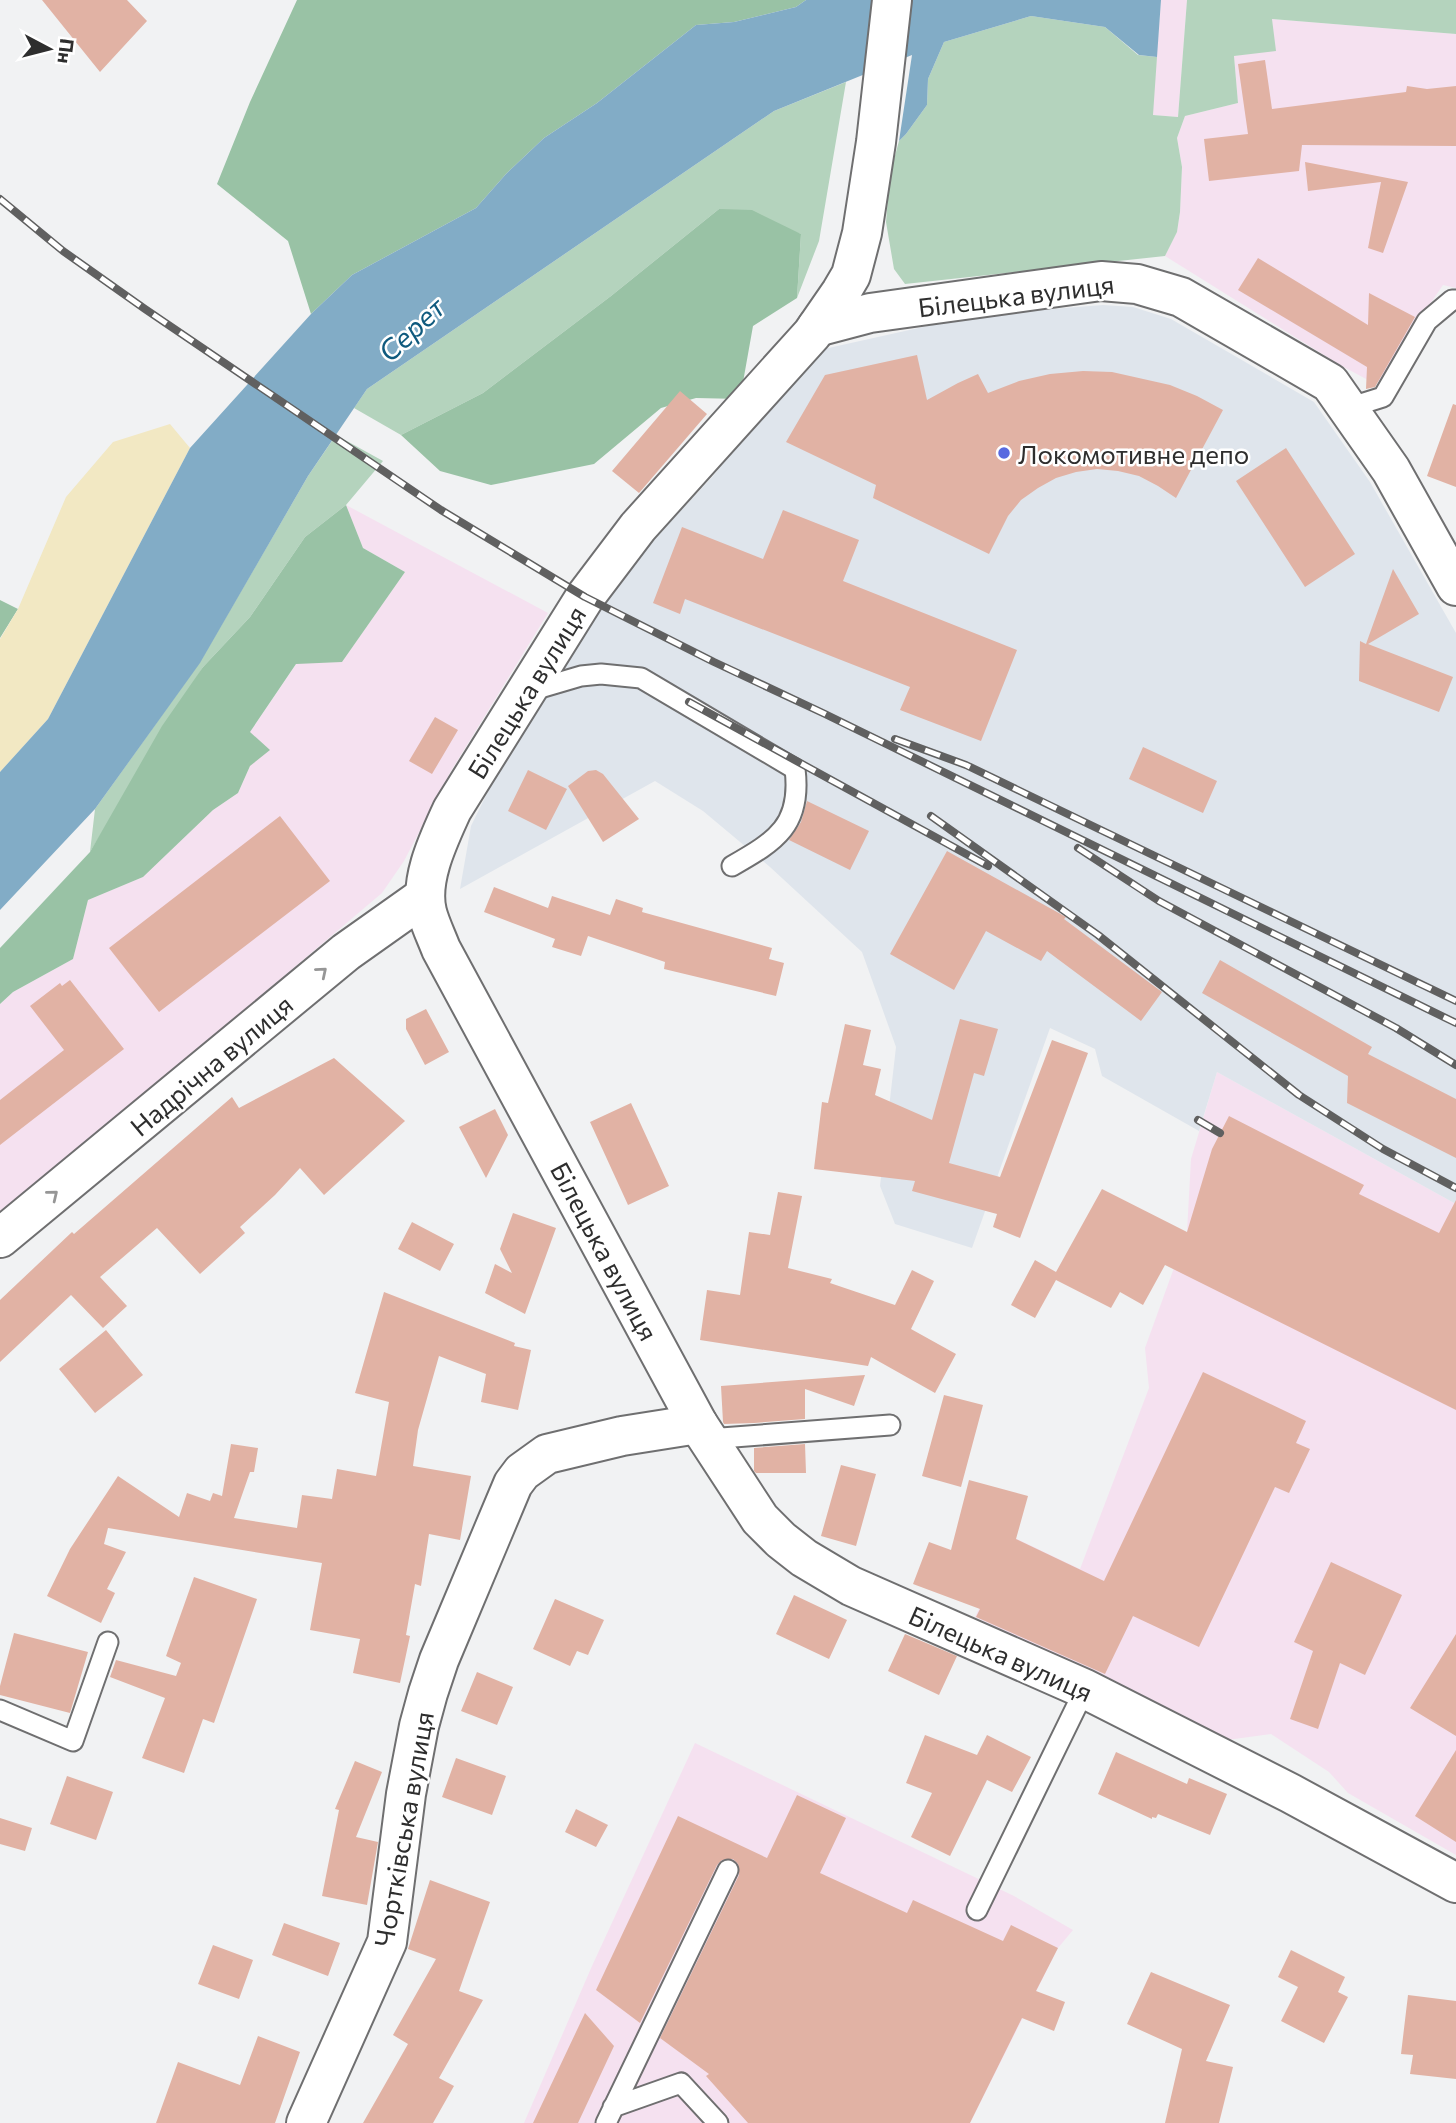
<svg xmlns="http://www.w3.org/2000/svg" width="1456" height="2123" viewBox="0 0 1456 2123" font-family="Commissioner,sans-serif">
  <style>
    .industrial { fill: #f5e1f0 }
    .built { fill: #dfe5ec }
    .green { fill: #b4d3bd }
    .forest { fill: #99c2a5 }
    .sand { fill: #f2e8c3 }
    .water { fill: #82acc6 }
    .building { fill: #e1b2a4 }
    .lines { fill: none; stroke-linecap: round; stroke-linejoin: round }
    .service-casing { stroke: #6f6f70; stroke-width: 23 }
    .minor-casing { stroke: #6f6f70; stroke-width: 42 }
    .tertiary-casing { stroke: #6f6f70; stroke-width: 42 }
    .service { stroke: #fff; stroke-width: 19 }
    .minor { stroke: #fff; stroke-width: 38 }
    .tertiary { stroke: #fff; stroke-width: 38 }
    .rail-casing { stroke: #606060; stroke-width: 8 }
    .rail { stroke: #fff; stroke-width: 5; stroke-dasharray: 16; stroke-linecap: butt }
    .oneway { stroke: #969696 }
    .poi-dot { fill: #5869e0; stroke: #fff; stroke-width: 2.5 }
    .labels { text-anchor: middle; dominant-baseline: central; stroke-width: 5; stroke-linejoin: round; paint-order: stroke }
    .street-label { font-size: 26px; fill: #2e2e2e; stroke: #fff }
    .poi-label { font-size: 26px; fill: #2e2e2e; stroke: #fff; text-anchor: start }
    .water-label { font-size: 28px; font-style: italic; fill: #0f5a7e; stroke: #fff }
  </style>
  <rect width="100%" height="100%" fill="#f1f2f3"/>
  <path class="industrial" d="M1161,0h26l-9,117 -26,-2z
    M1272,19l184,15v254l-13,-3 -22,32 -33,65 -20,-2 -28,-15 -175,-109 12,-24 3,-20 2,-45 -5,-29 8,-22 53,-13 -4,-47 41,-6z
    M346,505l202,108 -97,158 -47,90 -22,32 -382,324v-213l13,-12 60,-33 15,-59 55,-23 70,-67 25,-17 12,-27v-34l47,-69 45,-1 63,-90 -42,-24z
    M1217,1072l239,132v651l-108,-62 -19,-21 -58,-38 -44,6 -252,-123 38,-80 67,32 69,-181 -4,-40 42,-116 4,-73z
    M695,1743l319,153 59,34 -15,18 -88,175h-446l68,-157z"/>
  <path class="built" d="M1103,305l30,2 38,12 143,83 56,80 86,151v571l-239,-132 -18,59 -97,-55 -7,-27 -45,-21 -78,220 -77,-24 -15,-38 16,-139 -34,-95 -92,-85 -67,-56 -48,-30 -195,108 11,-63 58,-118 111,-153 73,-79 102,-125 135,-30 76,-10z"/>
  <path class="green" d="M1187,0h269v34l-184,-15 4,32 -42,5 4,47 -53,13 -8,22 5,29 -2,45 -3,20 -12,24 -260,28 -11,-15 -8,-47 4,-48 9,-33 7,-7 21,-29 1,-26 16,-37 87,-26 74,11 33,28 19,2 -4,58 25,2z
    M846,82l-27,159 -22,57 4,-64 -82,-25 -108,87 -128,97 -82,42 -47,-27 13,-19 407,-278z
    M336,435l47,26 -37,44 -41,32 -55,80 -47,50 -113,185 5,-43 105,-147 108,-186z"/>
  <path class="forest" d="M297,0h509l-10,7 -62,15 -38,3 -99,78 -53,35 -38,36 -30,34 -124,67 -41,39 -23,-73 -71,-57 33,-82z
    M719,209l33,1 49,24 -4,64 -44,28 -13,73 -44,-1 -35,10 -67,56 -103,21 -51,-14 -39,-36 82,-42 128,-97z
    M346,505l17,43 42,24 -63,90 -46,2 -46,68 20,18 -20,16 -12,27 -25,17 -70,67 -55,23 -15,59 -60,33 -13,12v-56l90,-96 72,-126 41,-59 47,-50 55,-80z
    M0,600l18,9 -18,29z"/>
  <path class="sand" d="M170,424l20,24 -142,271 -48,53v-133l18,-30 48,-112 47,-55z"/>
  <path class="water" d="M806,0h355l-4,57 -18,-2 -34,-28 -74,-11 -87,26 -16,37 -1,26 -21,29 -7,7 13,-86 -138,56 -407,278 -59,87 -108,187 -105,146 -95,101v-138l48,-53 142,-271 121,-134 41,-39 124,-67 30,-34 38,-36 53,-35 99,-78 38,-3 62,-15z"/>
  <path class="building" d="M42,0h85l20,21 -47,51z
    M1265,60l7,49 134,-17 1,-6 20,3 29,-3v60l-154,-1 -3,26 -90,10 -5,-42 44,-5 -10,-70z
    M1305,162l103,20 -25,71 -15,-5 13,-66 -73,9z
    M1258,258l110,67 1,-32 46,24 -40,70 -9,2 1,-22 -129,-77z
    M917,355l10,45 31,-17 20,-9 10,19 31,-12 31,-7 33,-3 29,1 58,13 27,11 26,14 -47,88 -18,-12 -19,-10 -21,-5 -21,-2 -21,3 -20,6 -18,10 -17,12 -13,16 -19,38 -116,-56 3,-13 -90,-43 39,-67z
    M680,391l27,23 -68,79 -27,-22z
    M1453,404l3,1v82l-29,-11z
    M1286,448l69,106 -50,33 -69,-106z
    M783,510l76,30 -16,41 174,69 -36,91 -81,-31 10,-23 -225,-88 -5,15 -27,-11 29,-76 81,32z
    M1393,569l26,45 -51,30 85,33 -14,35 -80,-31 1,-40 6,3z
    M435,717l23,13 -26,44 -23,-13z
    M1143,747l74,34 -14,32 -74,-34z
    M528,770l39,19 -21,41 -38,-19z
    M596,770l7,4 36,45 -36,23 -35,-56 20,-15z
    M807,801l62,30 -19,39 -61,-30 12,-18z
    M280,816l50,65 -171,131 -50,-64z
    M947,851l119,66 -2,2 98,73 -21,29 -94,-70 -6,10 -55,-30 -32,59 -64,-36z
    M494,887l54,21 4,-12 58,19 6,-16 27,9 -1,4 130,36 -3,11 15,4 -8,33 -112,-27 1,-7 -77,-26 -7,20 -29,-9 3,-8 -71,-27z
    M1220,960l152,87 -4,7 88,45v59l-109,-55 1,-27 -146,-83z
    M70,980l54,69 -124,96v-45l64,-50 -34,-44 30,-23 2,3z
    M426,1009l23,43 -24,13 -19,-36v-10z
    M960,1019l38,10 -14,47 -10,-3 -25,90 51,14 52,-137 36,13 -68,185 -27,-11 4,-13 -85,-23 3,-10 -101,-12 8,-67 6,1 17,-79 26,6 -8,35 18,4 -6,26 57,25z
    M334,1058l71,63 -81,74 -24,-27 -25,27 -35,32 5,6 -45,41 -43,-46 -57,49 27,29 -24,22 -32,-33 -71,67v-62l72,-68 2,2 158,-137 7,11z
    M631,1103l38,83 -41,19 -38,-83z
    M495,1109l13,26 -22,43 -27,-51z
    M1229,1116l135,69 -5,9 80,39 17,-33v210l-291,-145 -22,40 -23,-13 -9,16 -55,-28 -21,38 -24,-13 24,-45 21,12 46,-83 85,43 25,-83z
    M778,1192l24,4 -14,72 44,11 -2,4 65,22 17,-35 22,11 -23,48 45,25 -21,39 -64,-36 -3,9 -168,-26 7,-50 33,5 9,-63 21,3z
    M513,1213l43,15 -31,86 -40,-21 10,-29 17,9 -12,-24z
    M412,1222l42,22 -14,27 -42,-22z
    M384,1292l131,51 -1,3 17,4 -13,60 -37,-8 5,-28 -47,-18 -21,74 -5,36 58,10 -11,64 -31,-6 -8,52 -6,-2 -9,51 4,1 -10,47 -47,-10 7,-34 -50,-9 12,-67 -214,-35 -4,16 22,8 -19,37 8,4 -14,30 -54,-27 23,-47 48,-73 61,41 8,-24 23,8 3,-8 9,3 9,-52 27,4 -4,24h-4l-16,46 63,10 5,-33 30,4 5,-30 39,7 13,-74 -34,-9z
    M106,1330l37,45 -48,38 -36,-44z
    M1203,1372l103,49 -10,22 14,6 -21,44 -14,-6 -76,160 -66,-31 -28,58 -129,-57 4,-8 -67,-25 16,-42 22,8 18,-70 59,16 -12,43 88,42z
    M865,1375l-11,31 -49,-17v30l-51,4 -30,1 -1,-2 -2,-36z
    M944,1395l39,10 -22,82 -39,-11z
    M805,1444l1,29h-50l-2,-2v-23z
    M841,1465l35,9 -20,72 -35,-10z
    M1331,1562l71,33 -37,80 -25,-12 -22,66 -28,-10 23,-68 -19,-9z
    M194,1577l63,22 -43,124 -11,-4 -19,54 -42,-15 23,-60 -55,-21 6,-17 60,16 5,-13 -15,-7z
    M794,1595l53,25 -18,39 -53,-25z
    M555,1599l49,21 -16,35 -11,-4 -7,15 -37,-17z
    M14,1633l74,19 -18,61 -70,-18v-9z
    M905,1634l52,22 -18,39 -51,-24z
    M1456,1634v102l-46,-28z
    M477,1672l36,15 -16,38 -36,-14z
    M925,1735l52,20 10,-20 44,22 -19,35 -25,-12 -37,76 -39,-19 21,-44 -26,-10z
    M1456,1750v92l-41,-26z
    M1116,1752l71,32 2,-6 38,16 -17,41 -52,-21 -2,4 -4,-1v2l-54,-25z
    M456,1758l50,18 -14,39 -50,-18z
    M355,1761l27,11 -26,65 22,5 -11,63 -45,-9 17,-86 -4,-1z
    M67,1776l46,16 -17,48 -46,-16z
    M797,1795l49,23 -26,55 87,40 6,-13 90,41 8,-16 47,23 -22,43 29,11 -11,29 -32,-13 -52,105h-222l-42,-47 3,-2 -49,-36 79,-163 -1,-11 -5,-5 -11,1 -5,5 -77,158 -44,-33 82,-174 89,42z
    M576,1809l32,16 -12,22 -31,-15z
    M0,1818l32,10 -7,23 -25,-7z
    M430,1880l60,22 -31,89 24,9 -44,78 15,8 -21,37h-70l45,-79 -15,-9 43,-76 -28,-10z
    M284,1923l56,20 -12,33 -56,-21z
    M213,1945l40,15 -14,39 -41,-15z
    M1291,1950l54,27 -7,15 10,5 -24,46 -43,-22 17,-34 -20,-10z
    M1151,1972l79,33 -24,56 27,6 -14,56h-54l17,-74 -55,-25z
    M1408,1995l48,6v78l-46,-5 3,-19 -12,-1z
    M585,2013l29,33 -36,77h-45z
    M258,2036l42,16 -25,71h-119l22,-61 62,23z"/>
  <g class="lines">
    <defs>
      <path id="service" d="M1348,408l35,-11 44,-76 25,-21h4
        M530,691l51,-15 20,-2 40,4 154,91c7,56 -19,72 -63,97
        M708,1439l182,-14
        M0,1710l73,31 35,-99
        M977,1910l108,-221
        M613,2107l68,-24 37,40
        M606,2123l122,-253"/>
      <path id="minor" d="M817,327l53,-14 231,-32 36,3 44,13 149,86 61,87 65,116
        M0,1238l346,-286 79,-56
        M306,2123l81,-181 19,-148 13,-68 9,-33 11,-33 74,-176 9,-12 25,-18 75,-18 76,-12"/>
      <path id="tertiary" d="M892,0l-16,142 -14,91 -11,42 -10,17 -29,42 -174,193 -53,70 -133,213c-13,29 -33,69 -25,102 3,12 9,24 14,37l257,475 62,95 21,21 23,18 47,28 234,103 205,104 166,90"/>
    </defs>
    <use href="#service" class="service-casing"/>
    <use href="#minor" class="minor-casing"/>
    <use href="#tertiary" class="tertiary-casing"/>
    <use href="#service" class="service"/>
    <use href="#minor" class="minor"/>
    <use href="#tertiary" class="tertiary"/>
    <defs>
      <path id="rail" d="M0,199l63,52 82,58 296,201 144,87 129,65 111,52 631,309
        M689,702l299,164
        M895,739l71,26 490,236
        M931,816l167,119 201,160 84,54 73,39
        M1078,848l81,53 237,127 60,37
        M1198,1120l22,13"/>
    </defs>
    <use href="#rail" class="rail-casing"/>
    <use href="#rail" class="rail"/>
  </g>
  <defs><path id="oneway-chevron" d="M-2-3.5L2.5 0L-2 3.5" fill="none" stroke-width="1.6" stroke-linecap="round" stroke-linejoin="round" transform="scale(1.75)"/></defs>
  <g class="oneway">
    <use href="#oneway-chevron" transform="translate(322 972) rotate(-40)"/>
    <use href="#oneway-chevron" transform="translate(53 1195) rotate(-39)"/>
  </g>
  <circle class="poi-dot" cx="1004" cy="453" r="7"/>
  <g class="labels">
    <g class="street-label">
      <text transform="translate(1016 295) rotate(-7)">Білецька вулиця</text>
      <text transform="translate(526 692) rotate(-58)">Білецька вулиця</text>
      <text transform="translate(211 1065) rotate(-40)">Надрічна вулиця</text>
      <text transform="translate(605 1251) rotate(62)">Білецька вулиця</text>
      <text transform="translate(1001 1653) rotate(24)">Білецька вулиця</text>
      <text transform="translate(403 1829) rotate(-80)">Чортківська вулиця</text>
    </g>
    <g class="poi-label">
      <text x="1018" y="453">Локомотивне депо</text>
    </g>
    <g class="water-label">
      <text transform="translate(411 329) rotate(-43)">Серет</text>
    </g>
  </g>
  <g transform="translate(49 49) rotate(97)" stroke="#ffffff" stroke-width="5" paint-order="stroke">
  <path d="M0-5L12 26L0 18L-12 26Z" fill="#2e2e2e"/>
  <text y="-10" font-size="19" font-weight="bold" text-anchor="middle" fill="#2e2e2e">Пн</text>
  </g>
</svg>
